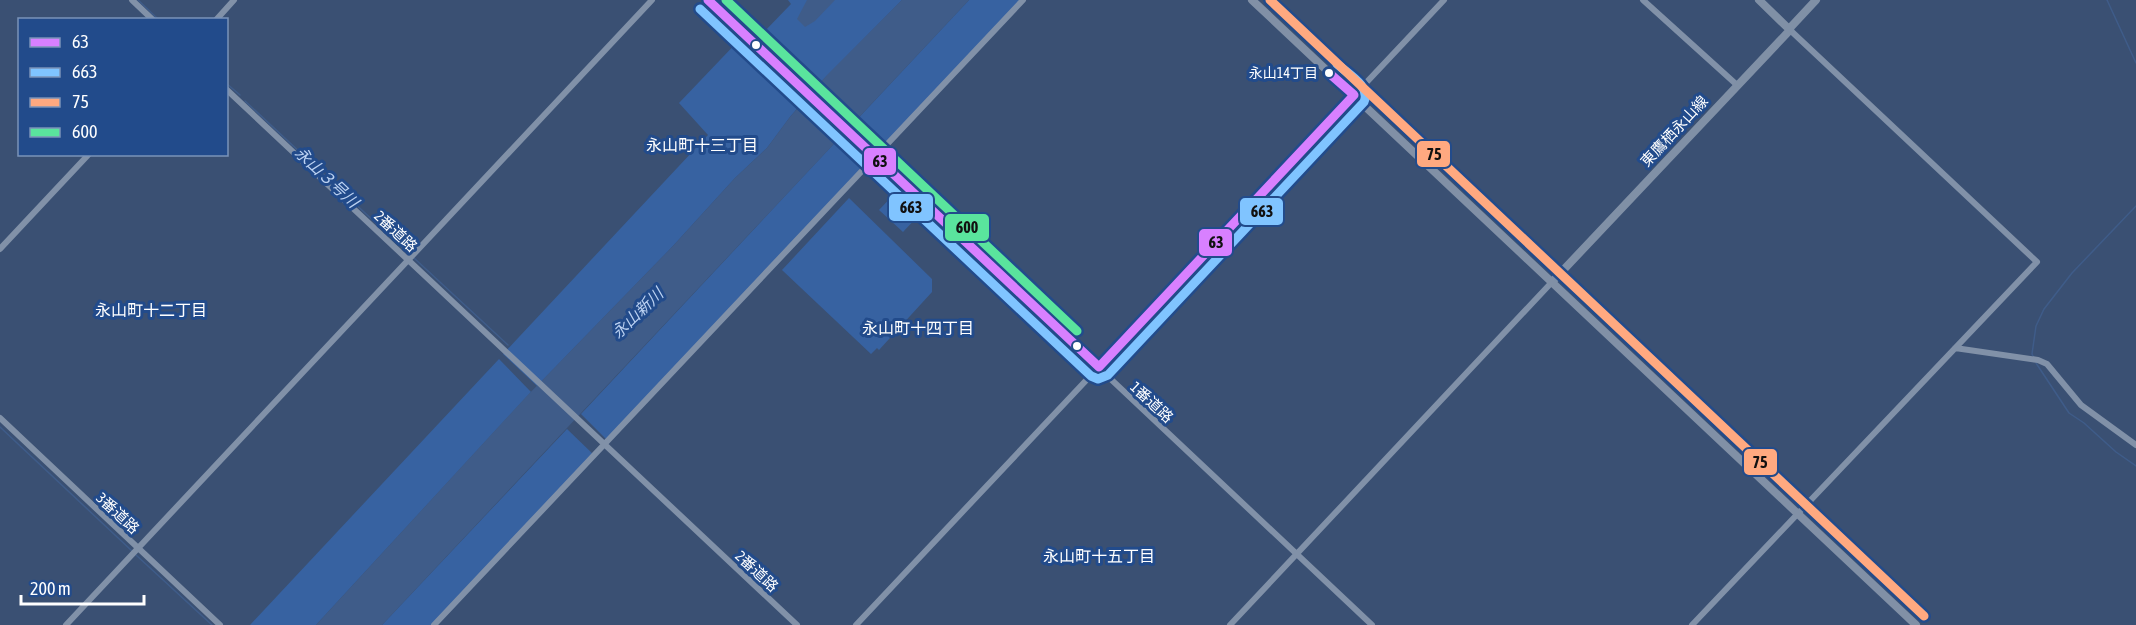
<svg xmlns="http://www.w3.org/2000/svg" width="2136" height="625" viewBox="0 0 2136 625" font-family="'Asap Condensed','Noto Sans JP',sans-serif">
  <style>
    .green { fill: #3762a1 }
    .water { fill: #3f5c89 }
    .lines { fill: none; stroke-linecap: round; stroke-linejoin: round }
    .stream { stroke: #3f5c89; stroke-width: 1.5 }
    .minor { stroke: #8191a8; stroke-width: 6 }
    .major { stroke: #8090a6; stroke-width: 8 }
    .highway { stroke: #8190a6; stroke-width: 8 }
    .bus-1-casing { stroke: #224b8b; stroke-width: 14 }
    .bus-2-casing { stroke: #224b8b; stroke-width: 14 }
    .bus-3-casing { stroke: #224b8b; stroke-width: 14 }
    .bus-4-casing { stroke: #224b8b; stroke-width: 14 }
    .bus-1 { stroke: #d880ff; stroke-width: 9 }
    .bus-2 { stroke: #80c4ff; stroke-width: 9 }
    .bus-3 { stroke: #ffa980; stroke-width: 9 }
    .bus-4 { stroke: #5ae49d; stroke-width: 9 }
    .bus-dot { fill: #fff; stroke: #224b8b; stroke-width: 2 }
    .labels { text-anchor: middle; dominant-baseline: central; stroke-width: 6; stroke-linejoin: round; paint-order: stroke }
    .bus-label { font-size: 14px; fill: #fff; stroke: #224b8b; text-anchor: end }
    .street-label { font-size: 15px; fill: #fff; stroke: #224b8b }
    .neighbourhood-label { font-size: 16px; fill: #fff; stroke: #224b8b }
    .water-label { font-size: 16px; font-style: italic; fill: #bcd2f2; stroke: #224b8b }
    .line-badge { stroke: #224b8b; stroke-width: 2 }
    .pale-badge-label { font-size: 16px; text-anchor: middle; font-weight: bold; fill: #111 }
  </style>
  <rect width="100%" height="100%" fill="#3a5073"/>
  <path class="green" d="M788,0h114l-90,91 -65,-59 3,-3 9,8 32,-33z
    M969,0h53l-145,156 -28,-28z
    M742,37l65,60 -17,20 -23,31 -32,30 -62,68 -136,140 -34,-32 205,-219 -29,-32z
    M844,133l29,27 -265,281 -27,-27z
    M896,192l24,22 -17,18 -24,-22z
    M849,198l83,81v13l-53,58 -2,-2 -6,6 -89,-84z
    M499,359l32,33 -215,233h-66z
    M567,429l27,26 -160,170h-52z"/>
  <path class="water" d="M807,0h28l-20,21 -10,6 -8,-8z
    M902,0h67l-587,625h-66l210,-228 147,-151 62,-68 32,-30 23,-31 37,-42z"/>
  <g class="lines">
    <path class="stream" d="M138,0l21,20
      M716,0l23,22
      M2107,0l29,63
      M747,29l24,21
      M777,56l2,2
      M226,83l14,12
      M245,101l164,153
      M414,258l94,87
      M2034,358l-2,-4 4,-28 8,-17 28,-36 64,-67
      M2036,363l33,50 15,10 32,29 20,14
      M0,427l132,124
      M136,555l76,70"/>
    <path class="minor" d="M132,0l21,20
      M708,0l664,625
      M1643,0l94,85
      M216,20l18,-20
      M226,89l571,536
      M0,249l89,-95
      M1955,348l83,12 9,4 34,41 55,40
      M0,418l220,207
      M66,625l586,-625
      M434,625l589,-625
      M856,625l588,-625
      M1230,625l322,-343
      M1692,625l345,-363 -247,-232"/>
    <path class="major" d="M1789,29l27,-29
      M1552,282l238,-252 -31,-30"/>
    <path class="highway" d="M1252,0l664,625"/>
    <defs>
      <path id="bus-1" d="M708,0l391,367 255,-272 -25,-22"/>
      <path id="bus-2" d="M700,9l391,367 7,3 10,-4 256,-273c7,-16 -16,-28 -27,-38"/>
      <path id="bus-3" d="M1270,0l654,616"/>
      <path id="bus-4" d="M726,0l351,331"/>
    </defs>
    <use href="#bus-1" class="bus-1-casing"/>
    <use href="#bus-2" class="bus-2-casing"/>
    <use href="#bus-3" class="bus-3-casing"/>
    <use href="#bus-4" class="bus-4-casing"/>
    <use href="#bus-1" class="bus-1"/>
    <use href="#bus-2" class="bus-2"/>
    <use href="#bus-3" class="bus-3"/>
    <use href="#bus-4" class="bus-4"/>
  </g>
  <g class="bus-dot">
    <circle cx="756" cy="45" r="5"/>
    <circle cx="1329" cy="73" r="5"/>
    <circle cx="1077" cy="346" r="5"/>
  </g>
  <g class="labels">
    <g class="bus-label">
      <text x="1318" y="73">永山14丁目</text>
    </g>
    <g class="street-label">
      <text transform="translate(1674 131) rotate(-47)">東鷹栖永山線</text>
      <text transform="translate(396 231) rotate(43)">2番道路</text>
      <text transform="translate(1152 402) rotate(43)">1番道路</text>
      <text transform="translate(118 513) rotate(43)">3番道路</text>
      <text transform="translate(757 571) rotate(43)">2番道路</text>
    </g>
    <g class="neighbourhood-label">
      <text x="702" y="145">永山町十三丁目</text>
      <text x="151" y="310">永山町十二丁目</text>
      <text x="918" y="328">永山町十四丁目</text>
      <text x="1099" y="556">永山町十五丁目</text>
    </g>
    <g class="water-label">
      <text transform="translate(327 177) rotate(43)">永山３号川</text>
      <text transform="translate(637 313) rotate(-44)">永山新川</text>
    </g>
  </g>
  <g class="line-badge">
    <rect x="1416" y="140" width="35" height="28" rx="6" fill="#ffa980"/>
    <rect x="863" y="147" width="34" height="29" rx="6" fill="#d880ff"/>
    <rect x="888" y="193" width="46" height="29" rx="6" fill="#80c4ff"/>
    <rect x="1239" y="197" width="45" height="29" rx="6" fill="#80c4ff"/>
    <rect x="944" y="213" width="46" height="29" rx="6" fill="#5ae49d"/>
    <rect x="1198" y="228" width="35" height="29" rx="6" fill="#d880ff"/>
    <rect x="1743" y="448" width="35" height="28" rx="6" fill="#ffa980"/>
  </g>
  <g class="pale-badge-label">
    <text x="1434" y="160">75</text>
    <text x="880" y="167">63</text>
    <text x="911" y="213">663</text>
    <text x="1262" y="217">663</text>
    <text x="967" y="233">600</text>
    <text x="1216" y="248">63</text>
    <text x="1760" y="468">75</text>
  </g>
  <rect x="18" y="18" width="210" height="138" fill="#224b8b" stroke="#7a93b9" stroke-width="1.5"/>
  <rect x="30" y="38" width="30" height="9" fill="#d880ff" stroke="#7a93b9" stroke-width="1.5"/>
  <text x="72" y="48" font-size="18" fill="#ffffff">63</text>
  <rect x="30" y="68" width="30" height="9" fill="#80c4ff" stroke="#7a93b9" stroke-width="1.5"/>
  <text x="72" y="78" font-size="18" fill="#ffffff">663</text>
  <rect x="30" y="98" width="30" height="9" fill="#ffa980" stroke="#7a93b9" stroke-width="1.5"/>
  <text x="72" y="108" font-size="18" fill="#ffffff">75</text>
  <rect x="30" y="128" width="30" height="9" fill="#5ae49d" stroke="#7a93b9" stroke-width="1.5"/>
  <text x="72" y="138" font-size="18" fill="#ffffff">600</text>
  <path d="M21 595v9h123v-9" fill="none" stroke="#ffffff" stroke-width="3"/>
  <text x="30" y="595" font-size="18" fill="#ffffff" stroke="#224b8b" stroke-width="4.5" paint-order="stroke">200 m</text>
</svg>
